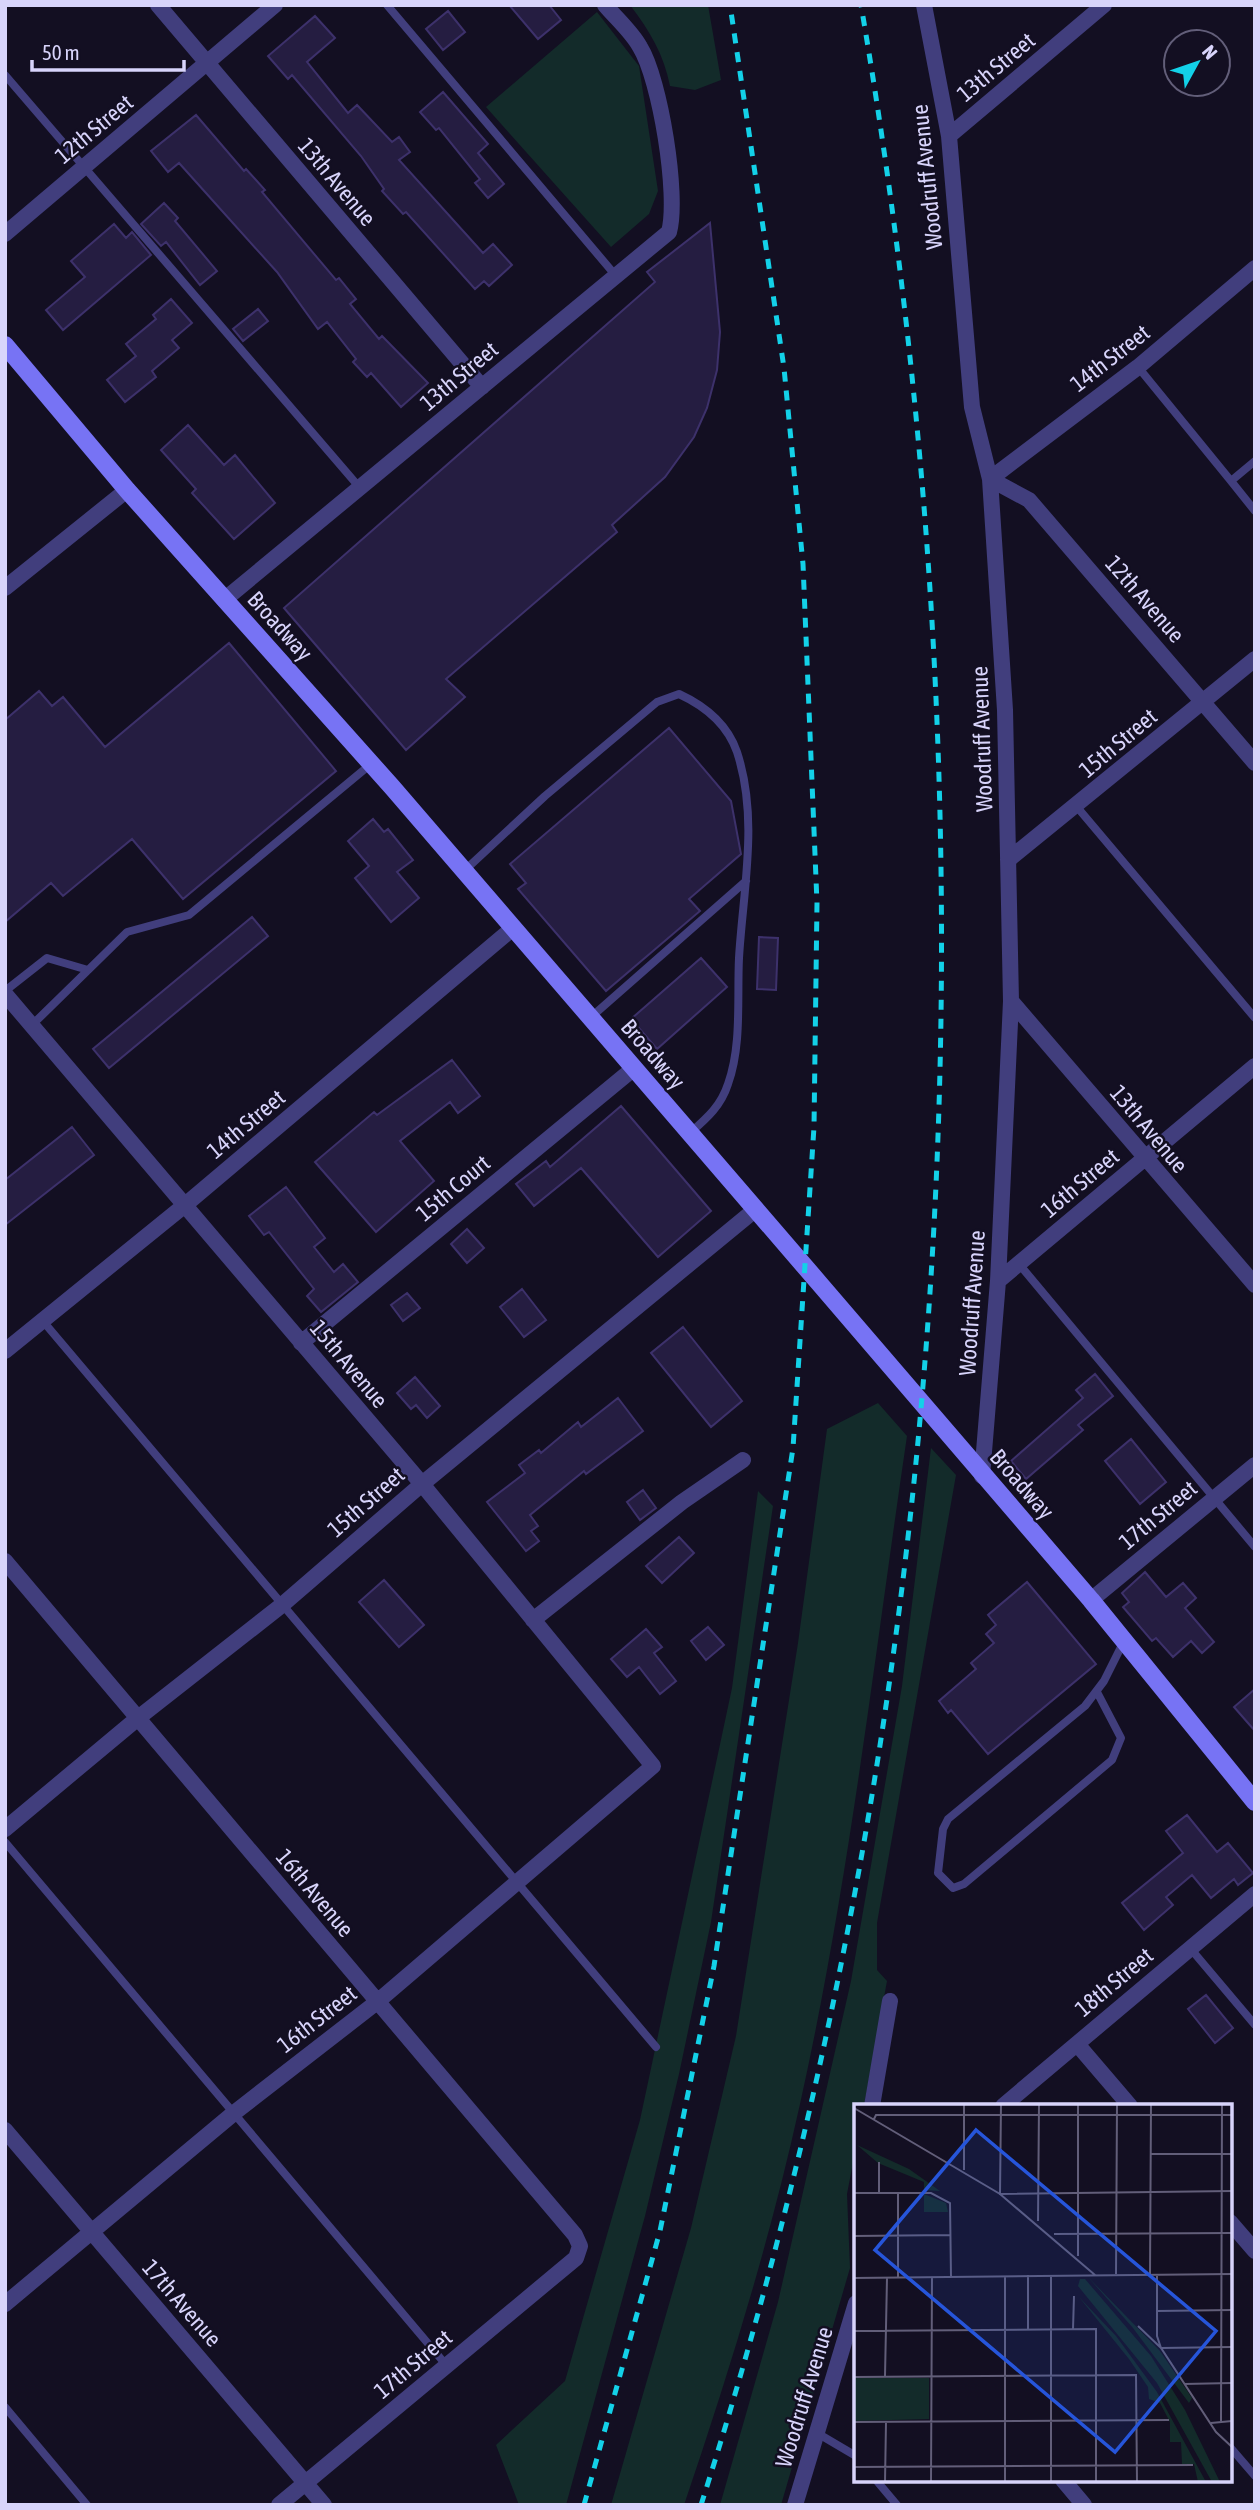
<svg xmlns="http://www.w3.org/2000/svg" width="1260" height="2510" viewBox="0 0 1260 2510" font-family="'Asap Condensed',sans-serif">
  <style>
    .green { fill: #132b2a }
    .building { fill: #251d41; stroke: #3d316b; stroke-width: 2 }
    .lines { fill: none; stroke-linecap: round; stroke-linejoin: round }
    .lane { stroke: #413e7d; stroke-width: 8 }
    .street { stroke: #413e7d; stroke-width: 16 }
    .secondary { stroke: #7773f4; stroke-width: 18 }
    .rail { stroke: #13d1e8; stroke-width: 5; stroke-dasharray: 10 9; stroke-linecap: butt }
    .labels { text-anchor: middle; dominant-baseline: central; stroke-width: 5; stroke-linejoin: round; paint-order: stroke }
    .street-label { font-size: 23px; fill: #d8d4fb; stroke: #130f22 }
    .inset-road { fill: none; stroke: #625e79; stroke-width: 2 }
    .view { fill: #2655da; fill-opacity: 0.15; stroke: #2655da; stroke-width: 3.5 }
    .inset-edge { fill: none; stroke: #d8d4fb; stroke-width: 3.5 }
  </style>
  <rect width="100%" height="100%" fill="#130f22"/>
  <path class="green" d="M630,5h78l13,75 -26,10 -25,-4c-6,-31 -20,-55 -40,-81z
    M597,12l42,54 19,125 -9,23 -38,33 -125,-140z
    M878,1403l29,33c-33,223 -58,448 -107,668 -30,136 -71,269 -116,401h-73l80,-277 45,-192 62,-393 29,-214z
    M931,1448l25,27 -79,448v47l10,11 -23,125h-8v41l-9,47 3,74 -69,237h-61l58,-203 73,-321 51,-295z
    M758,1491l15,15 -62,416 -32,152 -34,142 -79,289h-47l-23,-60 69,-64 75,-261 92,-432z"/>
  <path class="building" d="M509,5h40l12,15 -23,19z
    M448,11l17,21 -22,18 -17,-21z
    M315,16l20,22 -28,24 41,51 9,-8 35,37 7,-5 11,15 -11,8 84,93 10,-9 19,21 -23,21 -5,-5 -9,8 -69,-77 -3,2 -21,-23 2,-2 -23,-33 -69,-81 -4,4 -20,-23z
    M443,92l45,52 -10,9 26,31 -16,14 -13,-15 5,-4 -41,-51 -3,2 -16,-18z
    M196,115l48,56 2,-2 19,21 -3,2 74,88 3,-2 17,21 -6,5 29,35 3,-3 46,47 -27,24 -30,-34 -4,4 -14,-15 3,-3 -29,-37 -9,7 -41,-57 -98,-109 -11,9 -17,-21z
    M164,203l14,15 -3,3 42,50 -17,14 -34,-43 -5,4 -20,-22z
    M710,223l10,109 -3,38 -10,38 -13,29 -29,40 -53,48 5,7 -171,147 19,18 -59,53 -122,-142 371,-326 -8,-10z
    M114,224l12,14 6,-6 19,23 -88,75 -17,-20 39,-33 -14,-16z
    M171,299l21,24 -20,17 7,8 -27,23 4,6 -31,25 -18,-22 29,-24 -10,-12 30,-25 -3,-4z
    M258,309l10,12 -25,20 -10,-12z
    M188,425l36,40 11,-10 40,48 -41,36 -42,-46 4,-4 -35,-39z
    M229,643l107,128 -153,128 -51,-60 -69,57 -12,-13 -46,39v-202l34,-29 13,15 11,-9 42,50z
    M669,728l62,73 10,53 -52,45 11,12 -94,80 -88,-102 8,-6 -16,-19z
    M373,819l11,13 4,-3 25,31 -16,12 22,26 -28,24 -36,-44 14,-12 -21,-25z
    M252,917l16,19 -159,132 -16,-19z
    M759,937l19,1 -2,52 -19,-1z
    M701,958l26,29 -70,62 -26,-30z
    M452,1060l28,36 -22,17 -8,-11 -50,39 34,40 -58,51 -61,-70 59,-50 3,3z
    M621,1106l90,105 -53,46 -77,-89 -47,38 -18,-22 30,-23 4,6z
    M72,1127l22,28 -89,70v-45z
    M286,1187l39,51 -11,9 20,25 9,-8 15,18 -37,30 -14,-16 7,-7 -45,-57 -5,3 -15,-19z
    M467,1229l17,19 -17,15 -16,-19z
    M522,1289l24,31 -22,17 -24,-30z
    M407,1293l13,15 -17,13 -12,-16z
    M683,1327l59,74 -31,26 -60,-74z
    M1095,1374l18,22 -35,29 5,5 -57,49 -15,-18 72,-63 -7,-8z
    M415,1377l25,29 -13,12 -11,-13 -5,4 -14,-16z
    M618,1398l25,33 -57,43 -2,-3 -54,44 8,11 -7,5 8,10 -13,10 -39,-49 38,-29 -6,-8 20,-15 2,3 37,-31 3,5z
    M1131,1439l35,43 -26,22 -35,-43z
    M643,1490l13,18 -16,12 -13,-18z
    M679,1537l15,16 -32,30 -16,-17z
    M1145,1572l21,25 17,-14 13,15 -11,10 29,34 -12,11 -11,-12 -18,16 -17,-19 -4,3 -29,-34 6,-5 -7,-9z
    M384,1580l40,45 -25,22 -40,-45z
    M1027,1582l69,82 -108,90 -37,-44 -3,3 -9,-12 37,-32 -5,-6 23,-20 -8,-9 10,-9 -8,-10z
    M708,1627l16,18 -18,15 -15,-19z
    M646,1629l16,18 -8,6 22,28 -16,13 -21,-27 -12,10 -16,-18z
    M1255,1689v42l-21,-24z
    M1187,1815l30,37 11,-9 25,30 -15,12 -4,-6 -23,19 -19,-23 -26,22 7,8 -29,25 -22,-27 61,-50 -17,-22z
    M1206,1995l27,33 -18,15 -27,-34z"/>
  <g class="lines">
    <path class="lane" d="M387,5l229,271
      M5,75l355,413
      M1138,367l93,114 24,-20
      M1231,481l24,30
      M1077,807l178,211
      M464,871l81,-75 112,-94 22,-8c26,12 48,29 58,58 22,67 6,138 2,206 -2,40 3,87 -11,126 -7,22 -21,34 -38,49
      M5,991l42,-33 41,12
      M590,1018l156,-137
      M32,1025l95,-93 62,-17 182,-151
      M1019,1264l236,283
      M42,1320l614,727
      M1097,1692l24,46 -9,22 -148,124 -11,4 -15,-15 5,-44 5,-10 137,-113 19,-25 20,-40
      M5,1842l442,524
      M1190,1948l65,77
      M5,2407l82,98
      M817,2433l39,23
      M1230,2447l25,29
      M876,2480l21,25"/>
    <path class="street" d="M158,5l324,382
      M924,5l25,131 23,271 18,72 15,231 6,291 -13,280 -16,195
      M949,136l155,-131
      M5,234l270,-229
      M1255,268l-117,99 -148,112 39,21 226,263
      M5,588l122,-98
      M224,600l445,-368c10,-36 -9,-153 -29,-185 -8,-15 -24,-29 -35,-42
      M1008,860l247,-201
      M5,994l417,490 231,282 -276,236 -143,111 -229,191
      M1011,1001l244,284
      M998,1281l257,-215
      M301,1343l332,-274
      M5,1351l180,-146 328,-277
      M5,1561l570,674 5,11 -4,12 -297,247
      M1091,1600l164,-135
      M533,1620l149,-118 61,-42
      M5,1829l133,-111 144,-113 140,-121 334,-275
      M1077,2044l53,62
      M872,2106l18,-105
      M1003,2106l252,-212
      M5,2130l319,375
      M1230,2222l25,29
      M1063,2480l21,25
      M795,2505l61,-202"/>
    <path class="secondary" d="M5,345l122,145 265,297 427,496 272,317 164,202"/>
    <path class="rail" d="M584,2505l76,-274 54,-265 79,-518 21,-321 3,-224 -14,-339 -19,-196 -54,-363
      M701,2505c259,-811 303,-1663 160,-2500"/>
  </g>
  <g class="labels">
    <g class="street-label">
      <text transform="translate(996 67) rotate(-40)">13th Street</text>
      <text transform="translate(94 129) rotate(-40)">12th Street</text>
      <text transform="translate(927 177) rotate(-96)">Woodruff Avenue</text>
      <text transform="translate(337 182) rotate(50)">13th Avenue</text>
      <text transform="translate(1110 358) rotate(-38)">14th Street</text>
      <text transform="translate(459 376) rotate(-40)">13th Street</text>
      <text transform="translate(1145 599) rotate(49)">12th Avenue</text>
      <text transform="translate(280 626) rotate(48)">Broadway</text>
      <text transform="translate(982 739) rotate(-92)">Woodruff Avenue</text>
      <text transform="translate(1118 743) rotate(-40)">15th Street</text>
      <text transform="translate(653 1054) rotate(49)">Broadway</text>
      <text transform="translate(246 1124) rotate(-40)">14th Street</text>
      <text transform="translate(1149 1129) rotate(50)">13th Avenue</text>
      <text transform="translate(1080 1183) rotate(-40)">16th Street</text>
      <text transform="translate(453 1188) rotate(-40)">15th Court</text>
      <text transform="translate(972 1303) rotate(-86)">Woodruff Avenue</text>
      <text transform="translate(349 1364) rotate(50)">15th Avenue</text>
      <text transform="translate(1022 1484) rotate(49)">Broadway</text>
      <text transform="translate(366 1502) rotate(-41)">15th Street</text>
      <text transform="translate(1158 1515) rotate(-40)">17th Street</text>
      <text transform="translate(315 1893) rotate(50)">16th Avenue</text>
      <text transform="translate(1114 1982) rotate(-40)">18th Street</text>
      <text transform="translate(317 2019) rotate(-38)">16th Street</text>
      <text transform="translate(182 2303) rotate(49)">17th Avenue</text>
      <text transform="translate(413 2364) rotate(-40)">17th Street</text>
      <text transform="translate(804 2397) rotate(-73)">Woodruff Avenue</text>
    </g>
  </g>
  <g transform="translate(854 2104)">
    <rect width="378" height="378" fill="#130f22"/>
    <path d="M3,41l52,24 31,22 -16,-1v-8l-46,-19zM70,90l22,9 2,9h-24zM234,173l72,74 32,47 -3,5 -56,-75zM226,175h5l66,77 34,54 35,72h-8l-55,-99 -79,-97zM225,193l37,39 41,56 49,90h-8l-4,-18h-12l-1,-22h-11v-20l-10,-19 -11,-4 -1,-12 -19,-28zM0,274h75v41l-75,2z" fill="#132b2a"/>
    <path class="inset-road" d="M110,0v66M147,0l-1,90 232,-3M0,4l146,86 95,81M20,15l2,-4h356M297,50h81M0,89h77l19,10 1,74M25,89v-31M44,89v84M184,117l1,-117M200,130l178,-1M0,132l96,-1M224,152v-152M262,170l1,-170M296,170l1,-170M303,171v61l4,12 71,-1M0,174l378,-4M303,207l75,-1M284,222l23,22 55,84 16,15M174,225v-54M219,225l1,-33M0,227l242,-2v153M31,272l2,-98M0,273l282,-2 1,107M330,280l48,-1M367,317l1,-317M0,318l315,-2M357,319l21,-2M0,363l339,-2M31,378l1,-60M77,378l1,-205M151,378v-206M197,378v-205"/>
    <path class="view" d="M122,26l240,201 -101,121 -240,-202z"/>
    <rect width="378" height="378" class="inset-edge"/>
  </g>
  <rect width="1260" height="2510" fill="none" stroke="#d8d4fb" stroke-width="14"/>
  <g transform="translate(1197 63) rotate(50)"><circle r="33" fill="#130f22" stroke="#625e79" stroke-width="2"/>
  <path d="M0-5L12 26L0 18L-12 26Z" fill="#13d1e8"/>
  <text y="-10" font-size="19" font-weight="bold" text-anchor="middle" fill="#d8d4fb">N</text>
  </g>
  <path d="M32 60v10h152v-10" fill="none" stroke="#d8d4fb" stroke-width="3.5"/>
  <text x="42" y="60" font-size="21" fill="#d8d4fb" stroke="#130f22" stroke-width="5" paint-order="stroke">50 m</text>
</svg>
